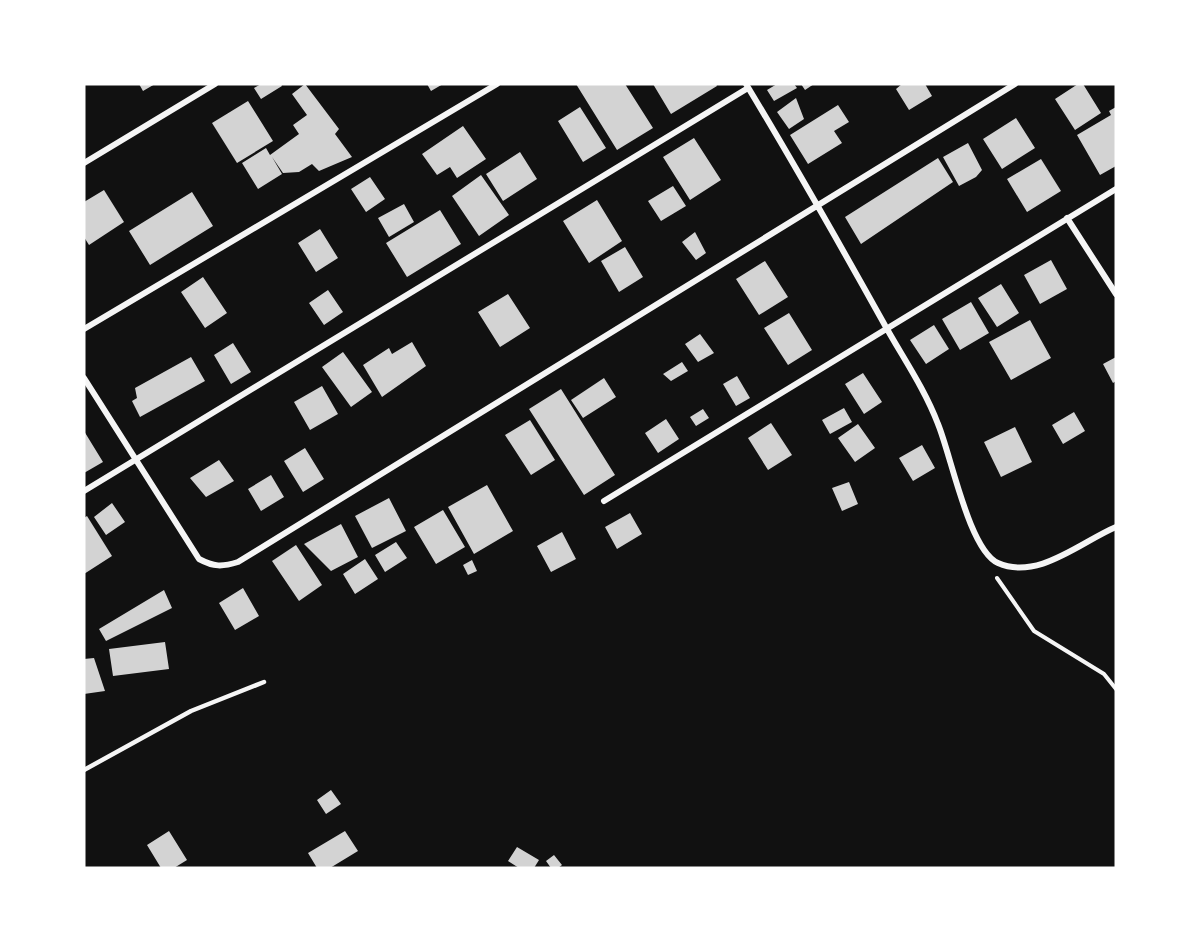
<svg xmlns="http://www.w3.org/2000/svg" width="1200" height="952" viewBox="0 0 1200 952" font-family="'Roboto Serif',serif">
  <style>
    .building { fill: #d3d3d3 }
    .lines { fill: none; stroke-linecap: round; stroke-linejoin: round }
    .path { stroke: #f5f5f5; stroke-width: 4 }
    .service { stroke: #f5f5f5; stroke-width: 4.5 }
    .minor { stroke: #f5f5f5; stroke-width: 6 }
  </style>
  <rect width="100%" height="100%" fill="#111"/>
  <path class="building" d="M139,84h16l-12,7z
    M261,84h20l1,2 -21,13 -7,-11z
    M305,84l34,45 -4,5 17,23 -33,14 -7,-7 -13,8 -16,1 -11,-16 10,17 -24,15 -16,-26 24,-15 4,7 29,-21 -6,-9 14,-10 -15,-21z
    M427,84h16l-12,7z
    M576,84h49l28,44 -36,22z
    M653,84h63l1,2 -46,28z
    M777,84h17l3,4 -23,13 -7,-11z
    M801,84h13l-9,6z
    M902,84h23l7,12 -23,14 -13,-21z
    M1078,84h5l18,29 -26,17 -20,-31z
    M796,98l8,21 -15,10 -12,-17z
    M248,101l25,40 -36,22 -25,-40z
    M838,105l11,17 -15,9 8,12 -34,21 -18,-29z
    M580,107l26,41 -23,14 -25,-41z
    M1116,107v59l-16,9 -23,-40 34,-20 -2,-4z
    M1016,118l19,30 -33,21 -19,-30z
    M463,126l23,33 -29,19 -7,-11 -13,8 -15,-21z
    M694,138l27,42 -31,20 -27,-43z
    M968,143l14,27 -6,7 -17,9 -16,-29z
    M520,152l17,27 -34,22 -17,-27z
    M938,158l15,24 -92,62 -16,-27z
    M1041,159l20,32 -34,21 -20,-33z
    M481,175l28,40 -30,21 -27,-40z
    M370,177l15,22 -19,13 -15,-23z
    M673,186l13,20 -25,15 -13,-20z
    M104,190l20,32 -35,23 -5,-8v-35z
    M192,192l21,34 -63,39 -21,-34z
    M597,200l25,41 -33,22 -26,-42z
    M404,204l10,18 -25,15 -11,-19z
    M440,210l21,34 -54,33 -21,-34z
    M320,229l18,29 -22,14 -18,-29z
    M695,232l11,21 -10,7 -14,-18z
    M625,247l18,30 -24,15 -18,-31z
    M1051,260l16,29 -27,15 -16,-29z
    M765,261l23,36 -29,18 -23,-36z
    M203,277l24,36 -22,15 -24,-36z
    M1001,284l18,29 -22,14 -19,-29z
    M328,290l15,22 -19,13 -15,-22z
    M508,294l22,34 -30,19 -22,-35z
    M971,302l18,31 -29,17 -18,-31z
    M789,313l23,37 -24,15 -24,-37z
    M1030,320l21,38 -40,22 -22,-38z
    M934,325l15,24 -23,15 -16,-24z
    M700,334l14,19 -16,9 -13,-18z
    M412,342l14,24 -44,31 -19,-32 26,-17 3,6z
    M233,343l18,29 -20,12 -17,-29z
    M343,352l29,40 -21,15 -29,-40z
    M191,357l14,24 -65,36 -8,-16 5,-3 -2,-10z
    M1116,357v24l-3,2 -10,-19z
    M682,362l6,9 -17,10 -8,-7z
    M863,373l19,29 -18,12 -19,-30z
    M737,376l13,22 -14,8 -13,-22z
    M604,378l12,19 -33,21 -12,-18z
    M322,386l16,28 -28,16 -16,-28z
    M561,389l54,86 -31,20 -55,-86z
    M844,408l8,14 -22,12 -8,-14z
    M703,409l6,9 -13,8 -6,-9z
    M1074,412l11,19 -22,13 -11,-19z
    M666,419l13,20 -21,14 -13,-20z
    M530,420l25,40 -24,15 -26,-40z
    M771,423l21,32 -24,15 -20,-32z
    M858,424l17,24 -20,14 -17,-24z
    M1015,427l17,35 -31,15 -17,-35z
    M84,431l19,31 -19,11z
    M922,445l13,23 -22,13 -14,-23z
    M305,448l19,31 -21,13 -19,-31z
    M219,460l15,21 -28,16 -16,-19z
    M271,475l13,22 -23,14 -13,-22z
    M849,482l9,22 -16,7 -10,-23z
    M487,485l26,46 -39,23 -26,-47z
    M389,498l17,33 -34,17 -17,-32z
    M112,503l13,19 -19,13 -12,-18z
    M443,510l22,37 -29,17 -22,-37z
    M630,513l12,21 -25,15 -12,-22z
    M87,516l25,40 -28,18v-56z
    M341,524l17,33 -27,14 -27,-27z
    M562,532l14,27 -25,13 -14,-26z
    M396,542l11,16 -22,14 -10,-17z
    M296,545l26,40 -23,16 -27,-40z
    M365,559l13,20 -23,15 -12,-20z
    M472,560l5,11 -9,4 -5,-10z
    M243,588l16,28 -24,14 -16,-27z
    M164,590l8,18 -66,33 -7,-12z
    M165,642l4,27 -56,7 -4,-27z
    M94,658l11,33 -21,3v-35z
    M331,790l10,14 -15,10 -9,-14z
    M169,831l18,29 -13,8h-13l-14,-23z
    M345,831l13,20 -28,17h-13l-9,-15z
    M517,847l22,13 -5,8h-15l-11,-7z
    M554,855l8,10 -4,3h-7l-5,-7z"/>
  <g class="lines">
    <path class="path" d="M997,578l37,53 70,43 12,15"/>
    <path class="service" d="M84,770l107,-59 73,-29"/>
    <path class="minor" d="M746,84c47,78 92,157 136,236 19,35 42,67 56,104 13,31 31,126 60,139 40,18 84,-22 118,-36
      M84,163l131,-79
      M1067,218l49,76
      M84,329l413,-245
      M84,378l115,181c15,8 23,8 39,3l777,-478
      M84,491l664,-403
      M604,501l512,-312"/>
  </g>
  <rect width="1200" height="952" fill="none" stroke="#ffffff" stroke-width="171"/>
</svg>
